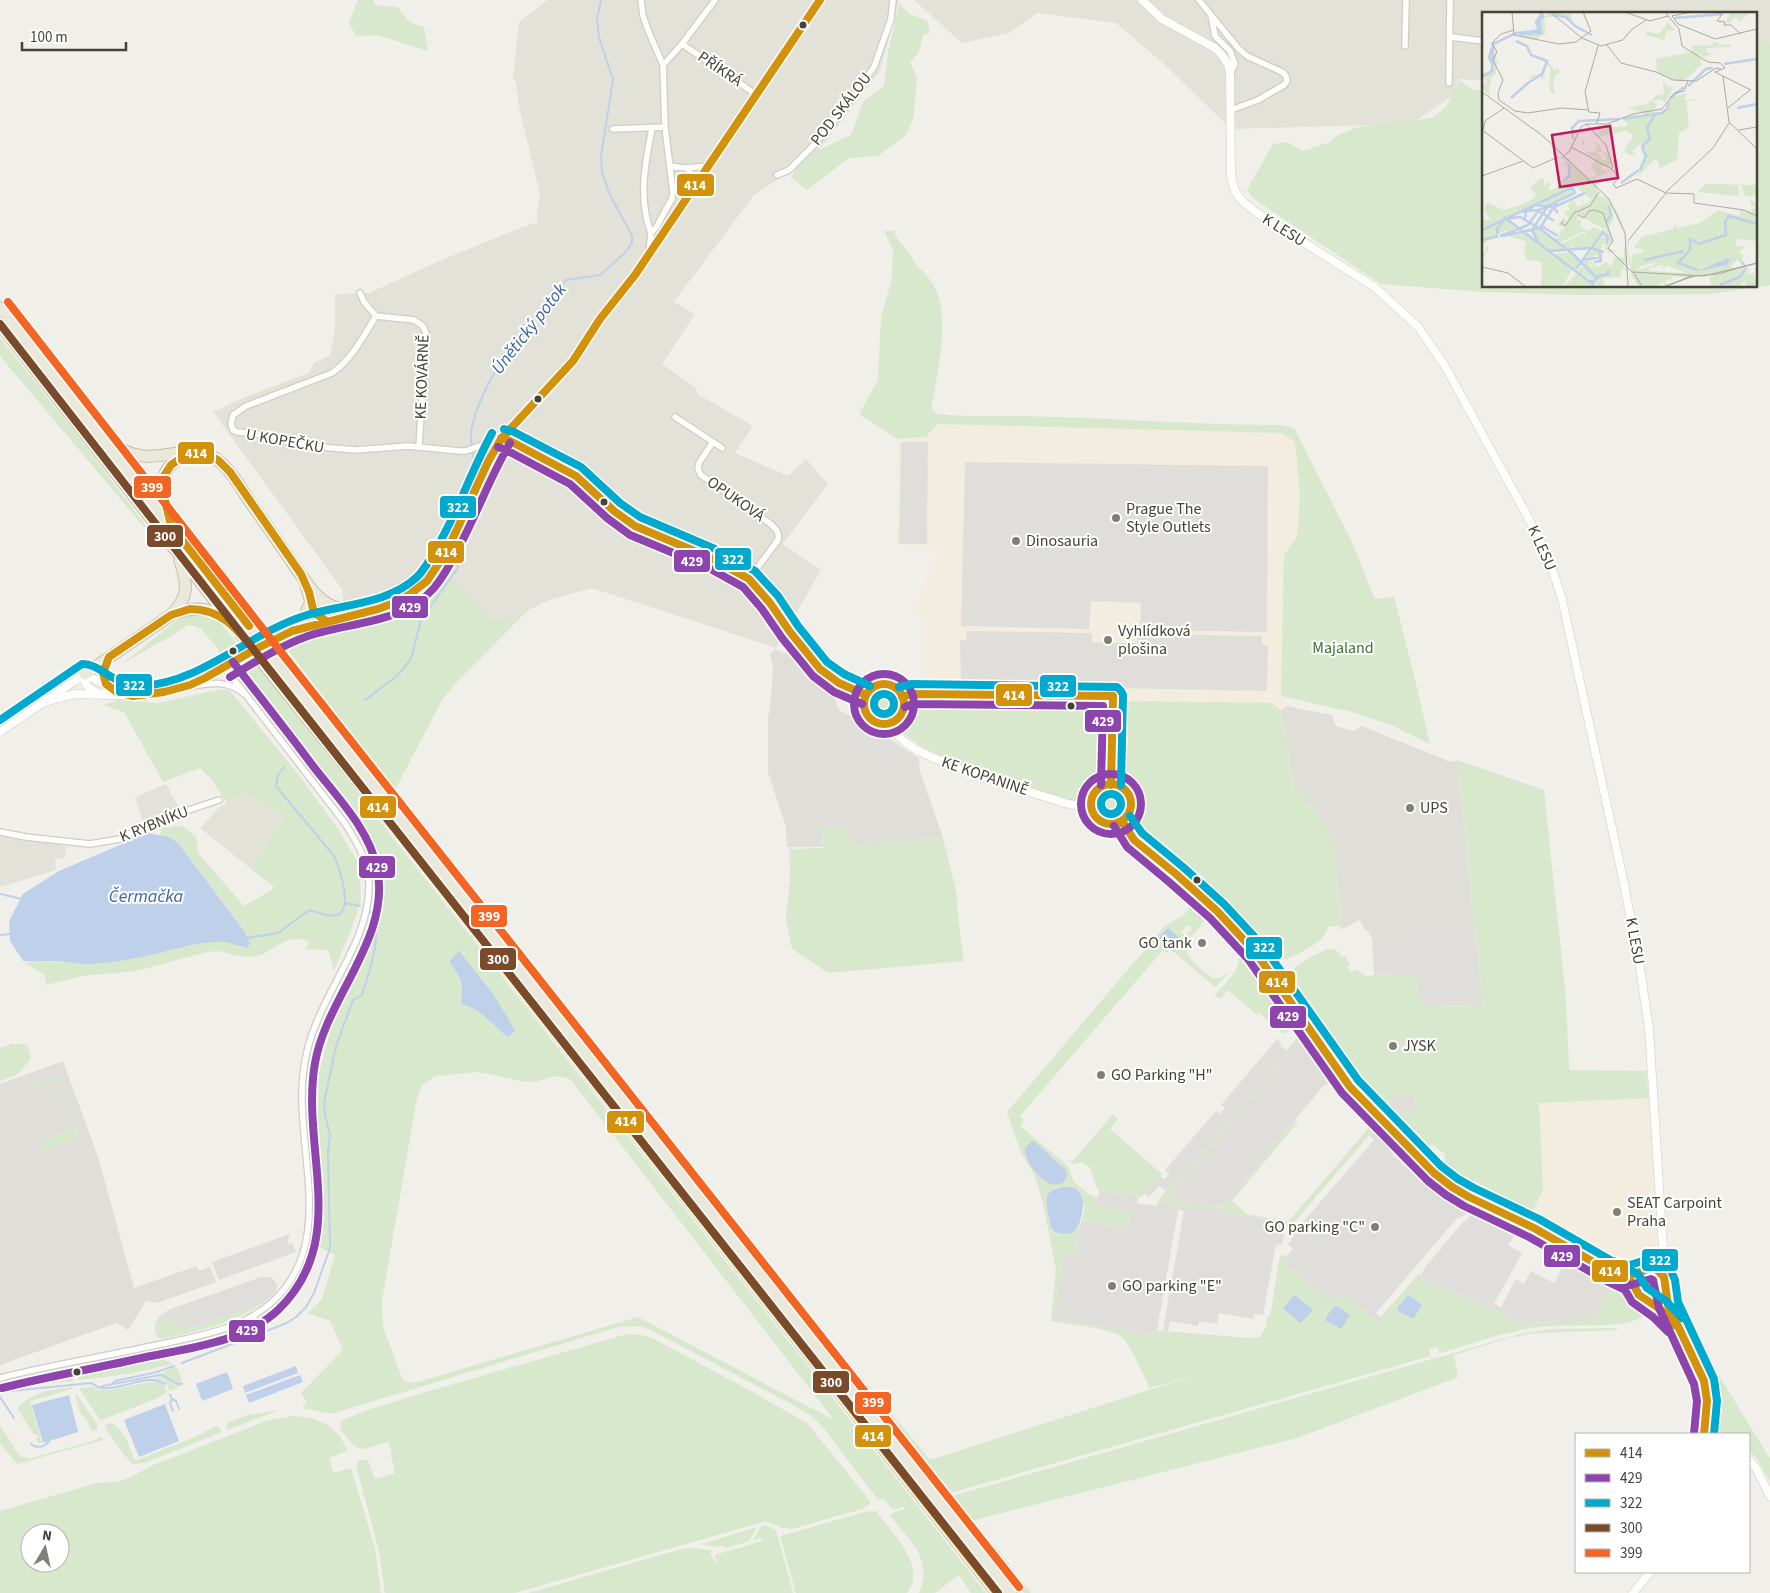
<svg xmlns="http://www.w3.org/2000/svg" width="1770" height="1593" viewBox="0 0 1770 1593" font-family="'Source Sans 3',sans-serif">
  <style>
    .residential { fill: #e3e2d9 }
    .commercial { fill: #f2edde }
    .industrial { fill: #e0ded9 }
    .green { fill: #d8e8cc; fill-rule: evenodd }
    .parking { fill: #dfdeda }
    .water { fill: #bfd0ea }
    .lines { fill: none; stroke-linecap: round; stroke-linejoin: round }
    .stream { stroke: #bfd0ea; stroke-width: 2 }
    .minor-casing { stroke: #cecdc8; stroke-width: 8 }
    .tertiary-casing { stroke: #cecdc8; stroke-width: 9 }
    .motorway-casing { stroke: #c6c0a8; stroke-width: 13 }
    .minor { stroke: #fdfdfc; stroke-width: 5.5 }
    .tertiary { stroke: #fdfdfc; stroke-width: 8 }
    .motorway { stroke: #eae8da; stroke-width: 11 }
    .motorway-bridge-casing { stroke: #c6c0a8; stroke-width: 13; stroke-linecap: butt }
    .motorway-bridge { stroke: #eae8da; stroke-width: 11 }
    .bus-1-casing { stroke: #fff; stroke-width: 11 }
    .bus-2-casing { stroke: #fff; stroke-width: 11 }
    .bus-3-casing { stroke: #fff; stroke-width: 11 }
    .bus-4-casing { stroke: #fff; stroke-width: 11 }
    .bus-5-casing { stroke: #fff; stroke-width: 11 }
    .bus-1 { stroke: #d3920b; stroke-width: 8 }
    .bus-2 { stroke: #8e44ad; stroke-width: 8 }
    .bus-3 { stroke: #00a9ce; stroke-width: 8 }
    .bus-4 { stroke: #7a4b2a; stroke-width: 8 }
    .bus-5 { stroke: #f26522; stroke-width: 8 }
    .bus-dot { fill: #454337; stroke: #fff; stroke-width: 2 }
    .poi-dot { fill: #817f76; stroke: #fff; stroke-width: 2 }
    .labels { text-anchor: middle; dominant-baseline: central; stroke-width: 4; stroke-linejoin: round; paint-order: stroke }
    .street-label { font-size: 16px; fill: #454337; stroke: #fff }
    .poi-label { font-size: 16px; fill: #454337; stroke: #fff; text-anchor: start }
    .park-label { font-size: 16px; fill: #3c722f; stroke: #fff }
    .water-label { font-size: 18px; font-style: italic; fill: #3a64a8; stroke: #fff }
    .inset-river { fill: none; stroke: #bfd0ea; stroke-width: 2.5 }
    .inset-road { fill: none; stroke: #acaaa2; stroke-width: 1 }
    .view { fill: #c2185b; fill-opacity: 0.15; stroke: #c2185b; stroke-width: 2.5 }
    .inset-edge { fill: none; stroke: #454337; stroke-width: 2.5 }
    .line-badge { stroke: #fff; stroke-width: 2 }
    .badge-label { font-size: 14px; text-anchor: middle; font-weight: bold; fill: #fff }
  </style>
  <rect width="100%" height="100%" fill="#f0efea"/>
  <path class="residential" d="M548,0h351l-19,71 -65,84 -61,40 -80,107 21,12 -33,50 33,23 4,8 54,31 -18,27 53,23 18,-17 22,25 -45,60 38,26 -45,78 -184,-60 -40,11 -24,11 -84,85 -91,-14 -11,-92 -129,-177 32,-15 64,-24 5,-10 16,-8 5,-27v-34l34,-1 68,-31 78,-32 23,-8 -1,-13 3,-15 -21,-87 -3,-24 -3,-5 6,-56z
    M914,0h856v47l-14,-1v-32h-272v67l-26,-2 -5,16 -42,29 -180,5 -67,-65 -48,-41 -79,-10 -28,20 -47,10z
    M166,784l14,25 -37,13 -8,-25z
    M244,793l40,25 -34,50 -50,-40 20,-21z
    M0,835l40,6 43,9 -17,-3 -1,11 -10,1 1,11 -56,17z"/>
  <path class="commercial" d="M936,424l346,9 13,9 5,52 -1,43 -13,155 -5,19 -95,153 -5,-3 -3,3 -40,-33 -1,-4 5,-25 -24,-31h-11l-180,-72v-10l-4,-9 2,-56 -10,-18 26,-56 -45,-6 2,-105 28,-2z
    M1649,1098l9,150 -17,9 -41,3 -71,-42 14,-28 -5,-87z"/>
  <path class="industrial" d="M774,649l16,6 15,11 28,27 6,17 21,10 59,38 1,13 23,67 -93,6 -27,-16 -1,19h-35l-1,-20 -18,-55v-53l3,-22 2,-31 -3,-11z
    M1286,706l46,9 4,11 17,5 9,-5 89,36 6,-2 26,245 -63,1 -32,-32 -14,1 -2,-36 -5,-9h-2l-5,-10 -18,9 -9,-92 -33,-46 -5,4 -14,-84z
    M63,1061l36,99 35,128 63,-22 2,5 11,-4 6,15 -59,21 -11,-2 -18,29 -12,-7 -116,42v-281z"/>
  <path class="green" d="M358,0h16v5l23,2 14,16 13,4 4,24 -51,-16 -21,1 -7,-13z
    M899,3l10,11 18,6 3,13 -7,2 -4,16 -9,12 7,14 -3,39 -8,19 -28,21 -29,2 -42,32 -16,-13 12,-20 48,-22 12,-33 21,-16 4,-34z
    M1756,41l14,2v242l-59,9 -129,1 -98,-3 -103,-8 -127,-85 -7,-9 26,-46 14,-2 16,9 27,-9 6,-6 22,-9 74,-9 14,-11 13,-27 14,10h11v196h272z
    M884,231h10c2,9 10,15 15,22 3,4 5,9 8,13 4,4 8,7 11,11 26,30 10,91 4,127 0,4 0,7 4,9 9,4 63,3 77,3 89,1 177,9 267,9l14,3 56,110 25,61 19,-2 21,82 15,65 -39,-19 -39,-13 -67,-15 -4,-3 3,-139 13,-19 1,-7 2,-35 -5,-52 -13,-9 -345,-9 -11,13 -28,2 -39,-25 19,-34 3,-63 11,-38 1,-30z
    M0,338l78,98 65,86 7,12 -150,-178z
    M461,535l-8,49 8,5 30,31 30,-3 -66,67 -13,16 -47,90 -114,-149 91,-23 20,-8 14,-8 29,-25z
    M198,613l20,7 23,29 -32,14 10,-8v-5l-18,-21 -6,-3 -7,-1 -22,14 -43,24 62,-49z
    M254,661l732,932h-15l-12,-18 -24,18h-16c15,-34 -9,-52 -29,-77l4,-4 12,-3 -3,-3 -5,3h-6l-8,-10 -6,1 -56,-74 -12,-11 -15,-9 -148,-78 -14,-2 -15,1 -284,86c-11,1 -21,-4 -32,-5l5,-5 -6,-10 42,-43 -13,-29 -22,-8 14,-14 13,-44 -17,-9 2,-20 -3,-91 2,-62 15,-57 33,-67 14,-42 2,-27 -3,-24 -20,-36 -115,-144 3,-9zM461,977h20l11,15 23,38 -8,7c-14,-12 -27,-29 -46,-33l2,-20zM476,1072c17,2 34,8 51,10 19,1 22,-11 43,-3l264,341 -196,-103 -224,66 -9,-2 -3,-3 -19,-51 -1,-27 35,-202 5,-13 14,-9z
    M222,689l8,2 68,83 38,52 23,38 2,37 -11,32 -16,37 -6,-20 -22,-1 3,-6 -3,-3c-24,-5 -26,8 -46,15 -13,5 -28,-1 -42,-4 -4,0 -7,1 -11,1l-71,19 -54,5 -36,9 -1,-10 -21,-12 42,-2 143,-19h22l9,5 10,-3 -5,-12 -67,-89 -9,-6 -9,-2 1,-7 22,-2 13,11 2,16 46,53 31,-18 -25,-20 34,-50 -40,-25 -17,10 -16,-24 -11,-11 -37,14 -39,-70 -21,-7 15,-5 40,3z
    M868 704a15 15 0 1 1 30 0a15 15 0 1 1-30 0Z
    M918,698l185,4 4,3 2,4 -3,68c-3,4 -9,6 -12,10 -11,10 -6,15 -23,13l-105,-32 -47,-23 -15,-11 -4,-7 1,-6 9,-18z
    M1127,701l145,2 9,8 14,83 5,-4 33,47 9,92 -4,-3 -10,1c-4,17 -28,25 -42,33l-3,-2 -9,1 -55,-61 -34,-29 1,-5 -5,-3 -3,3 -40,-33 -6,-8c3,-13 8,-24 -2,-36 -5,-6 -10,-9 -13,-16l1,-63 3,-4z
    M1457,760l87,30 22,209 3,71 77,1 3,27 -110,5 4,87 -12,24 -41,-21v-4l-14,-7 -2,3 -27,-20 -2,-3 1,-2 -2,-2 2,-3 -13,-10 -5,2 -5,-2 -55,-53 -33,-41 -44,-68c-1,-5 0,-11 4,-15 4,-5 28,-18 34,-19 6,-1 10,4 13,8l3,-1 5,8 -3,3 5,5 5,-3 9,8 5,-2h45l5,31 62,-1z
    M1095 804a16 16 0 1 1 32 0a16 16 0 1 1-32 0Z
    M847,827l3,17 93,-6 13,52 4,44 4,27 -136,12 -36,-24 -6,-30 4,-40 -1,-30 34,-1 -1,-20z
    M1191,893c23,22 18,23 -1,45l-4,-3 6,-7 -5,-3 -6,7 8,7c-10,17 13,31 24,39h8l4,-4 2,1 -12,12 -45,-38 -3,4 -4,-3 -143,166 4,4 -4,6 48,40 6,16 15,12 9,4 -1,4 8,1v5l25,5 -3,16 -45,-8 3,-16h-2l-8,49 -10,-2 87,83 1,-5 96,8 11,-1 6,-10 2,-11h2l10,-60 2,-2 4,4 -3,2 58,31 36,30 42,-47 9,8 57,22 38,21 34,-5 4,3 9,-7 16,2 23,-28 -6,-3 3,-5 -55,-30 2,-3 -13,-8 2,-2 53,31 34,14 21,22 1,4c-8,11 -29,14 -42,15 -28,1 -57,-1 -84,4 -29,6 -58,16 -85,24l-3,-6 -8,3 2,6 -484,138 2,3 571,-163 31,-5 66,-1 -1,2 -82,3 -25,5 -55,17 4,22 -2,1 -159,60 -326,83 29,31 31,41h-7l-86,-107 -110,-143 1,-2 17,18 84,101 275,-88 -55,16c-7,-13 -18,-41 -28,-51 -11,-9 -55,-13 -71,-16l5,-51 -13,-67 -9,-29 -13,-21 -14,-41 157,-185c9,-8 33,-13 23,-29zM1059,1187l14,1 6,3 -24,40c-5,-5 -5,-12 -6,-18 -3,-11 -4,-23 10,-26z
    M1213,922h2c23,11 42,44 56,64h2l23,35 -9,12h-4l-24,-20 -2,2 -29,-25 -8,9 -5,-4c9,-10 32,-30 21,-44 -6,-8 -17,-14 -24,-22z
    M1301,1032l3,1 32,44 26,28 -4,7 -26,-31 -8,5 5,-8 -28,-40 -129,155v5l44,9h6l73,-87 3,2 -66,79 15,13 41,8 83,-97 -4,-5 1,-5c11,3 27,22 30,34l-5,6 -1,-1 2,-3 -22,-19 -81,94 -7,2h-4l1,-6 -123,-21 8,-10 1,1 121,-140 -2,-1 13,-15 -2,-2z
    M12,1044h15l4,15 -13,15 -18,7v-33z
    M52,1076l8,4 20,57 -42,15v-2l8,-10 15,-6 3,-4 10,-4 -18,-47 -25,8 -1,-4z
    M1113,1114l5,5 -8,10 52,45 -19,22 -3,1 -41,-6c-8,-12 -5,-34 -26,-27l-5,-3 1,-2 3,3z
    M1403,1155l4,1 30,28 90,48 -3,3 -54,-21 -27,-23 -10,-1 -33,-29 -1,-2z
    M1640 1284a10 10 0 1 1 20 0a10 10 0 1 1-20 0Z
    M263,1303c-31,21 -64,28 -100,36l-5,-1c-5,-6 -4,-17 2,-22l29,13z
    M627,1334l15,1 14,5 93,50 58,33 63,78 -1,3 -7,5 -70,20 -10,-1 -16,-7 -251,72h-130l-6,-42 -23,-85 3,-6h9l7,19 20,-6 -4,-17 1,-3 -4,-11 -23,7 -10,-2 -15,-18 1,-8 26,-11 76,-23z
    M143,1352l14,3 15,9 -44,10 -50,6 1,-11 23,-6 2,5 19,-4v-3l20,-6z
    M173,1365l5,4 5,15 -1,1 -12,6 -6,-11 -10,-2 9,-1 12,8h7v-2c-11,1 -14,-10 -25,-8l17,-7z
    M1715,1369l55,90v22l-15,-25 -6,-4v-18h-36l4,-33z
    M67,1371l7,10 -64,5v1l-10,2v-3z
    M156,1381l7,2 4,9 -9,6 -56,22 -3,-1 -20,-31 15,-1 4,3h11z
    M73,1387v2l-43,12 12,42h-4l-2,-4 2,-2 -2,-3 -2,1 -17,-27c19,-17 31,-18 56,-21z
    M77,1395l20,29 1,5 -6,2 -4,-9 -8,-10 -5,-16z
    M280,1410l-53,20v-7l20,-8z
    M292,1416c24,0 48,11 55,35l-18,7 4,15 18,-5 24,81 6,44h-381v-82l97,-28 19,-1 13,-4 22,-12 115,-45zM30,1533h30v30h-30z
    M109,1423c15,3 21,25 26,38l69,-28 -1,-1 15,-6 4,6 -78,31 -11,1 -7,-7 -21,-29v-3z
    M0,1425l19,30 9,4 65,-18 8,-4 2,3 -86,24 -17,-21z
    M876,1511c16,22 52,55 31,82h-111l-16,-57 84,-24z
    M765,1525l11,5 17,63h-265l153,-44 14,-1 19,3 -4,2 5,9 2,-1 -2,-6 47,-14 -1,-3 -8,3 8,-15z
    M757,1527l-8,14 -22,7 -5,-2 -6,1 -15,-3z"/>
  <path class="parking" d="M901,442h27l-1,102h-28z
    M965,462l303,4 -1,166 -127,-2 1,-27 -50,-2 -2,28 -128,-3z
    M967,631l125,2v9l22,1h23v-9l125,2v9l6,1 -1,43 -2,2 -304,-6 -1,-45h6z
    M857,723l3,2 5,-2 47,31 -1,6h-16v6h-6v-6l-13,-1 -33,-18 -3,-5z
    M1473,928l8,70 -57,5 -5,-39h-2v5l-40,4 -3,-35z
    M1301,1038l28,41 -105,126 -8,2 -44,-9v-5z
    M1277,1039l4,4 -1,2 8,7 -120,140 -9,-6 -10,11 -4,-4 15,-17 4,3 5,-5 -4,-4 51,-59 4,3 5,-6 -4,-3z
    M1414,1095l2,17 -25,2v-17z
    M1373,1132l21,19 -2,4 40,34 3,-2 8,4 24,22 -3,3 -7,2 -81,95 5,5 -3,4 -35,-29 -12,9 -48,-41 10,-12 -5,-5 15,-22 71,-82 -5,-4z
    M1099,1191l39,6 -1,6 20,3 1,-5 123,21 -1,5 4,1 -2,17 -6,-1 -13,71 -9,-1 -1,5 -34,-6 -2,11 -18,-3 -1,5 -28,-5 -2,10 -5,-1 21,-119 -6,-1 -21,120h-4l-1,5 -98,-17 11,-66 10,2 6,-33 46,8 3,-16 -25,-5v-5l-8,-1z
    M1470,1214l51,19 -1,5 -6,-2 -6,9 14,8 -28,51 7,3 15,-28 8,5 7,-13 23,12 10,-18 -13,-8 3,-4 52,29 -2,5 5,3 -17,32 -6,-4 -4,4 -12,-6 -4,7h-5l-1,-2 -3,-1 -34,5 -38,-21 -57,-22 -7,-6 5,-10 37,-44 5,-3z
    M290,1234l-3,10 5,-1 4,9 -77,28 -7,-18z
    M261,1277h10l6,7 -1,8 -13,11 -74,26 -29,-13 8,-6z"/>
  <path class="water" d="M148,833l21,4 9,6 67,89 5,12 -3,4c-10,-2 -18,-7 -29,-6 -25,0 -48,9 -72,14 -20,4 -42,8 -62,8 -9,0 -18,-3 -27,-3 -12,0 -23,1 -34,0l-13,-20 -1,-20 14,-27 36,-23z
    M1168,928l16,13 -10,11 -15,-14z
    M459,951l33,41 23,38 -3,4 -5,3c-14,-12 -27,-29 -46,-33 2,-23 2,-24 -12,-42z
    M1032,1141h2l32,29 1,6 -4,7c-4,1 -8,2 -12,1 -12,-4 -27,-24 -26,-36z
    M1069,1187c4,1 8,1 10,5 8,9 2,35 -7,41 -8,1 -16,2 -21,-6 -4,-22 -13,-40 18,-40z
    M1293,1296h3l16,13v2l-10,11 -2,1 -16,-14v-2z
    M1407,1296h3l12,9 -8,13h-3l-13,-7v-4z
    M1335,1306h3l12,9 -8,13h-3l-13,-7v-4z
    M296,1366l2,7 -53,20 -2,-7z
    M227,1372l6,17 -31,12 -6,-17z
    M300,1375l3,7 -54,21 -3,-8z
    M69,1395l9,37 -35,11 -11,-38z
    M165,1404l14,37 -40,16 -15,-37z"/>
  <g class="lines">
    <path class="stream" d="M453,523c6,-11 19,-34 20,-46 1,-7 1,-16 0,-23 -1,-8 -3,-14 -2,-22 11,-58 58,-109 95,-152l34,-5 25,-22 7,-10v-7l-23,-43 -7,-21 -1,-16 12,-76 -14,-42 -2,-19 4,-19
      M365,700l32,-24 14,-17 10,-39 36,-51 3,-16
      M0,894l22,5
      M345,903l15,3
      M0,935l10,-1
      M247,938l31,-5 31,-23 21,6 10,-2c1,-2 3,-4 4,-7 4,-12 -5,-40 -10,-51l-58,-70 2,-11 6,-8
      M182,1363l105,-40 9,-6 10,-10 8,-14 16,-45 -2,-97 2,-16 -5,-20 -1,-12 12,-57 17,-46 9,-5c8,-27 23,-61 6,-87
      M111,1385l4,-4 42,-9 17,-6
      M101,1387l2,-1 57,-11c9,1 12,10 22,9
      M0,1392l91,-9c4,1 5,5 10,5 18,3 50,-16 64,-4
      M170,1395l2,4 4,2 3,8
      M0,1397l14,21
      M172,1399l-2,4 3,8
      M31,1444c5,5 15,3 18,-3"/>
    <defs>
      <path id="minor" d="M1199,0l12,15 4,21 15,15 5,13 -5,10
        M1211,15l27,33 9,8 35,16 4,4 1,5 -3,4 -26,15 -27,10
        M1451,37l33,4
        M682,44l75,51
        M1405,46l1,-46
        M663,65l19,-21 33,-44
        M1449,83l1,-83
        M613,129l52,-2 -2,-62 -15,-35 -5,-14 -2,-16
        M670,166l15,2 23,-2
        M689,168l1,23
        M777,175l12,-5 24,-24 27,-32 34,-47 17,-48 2,-19
        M651,233c-13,-34 -6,-70 1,-104
        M649,253l2,-20 6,-7 8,-15 7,-12 1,-7 -8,-65
        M360,293l4,9 12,14 38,4 9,6 3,7 -7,114
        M376,316c-13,21 -24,43 -44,57l-86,33 -13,9 -2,9 2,6 4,2 21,2 50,12 48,4 52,-4 51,5h7l35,-13
        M675,417l38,25 -14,21 -1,6 3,6 67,47c6,5 12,9 10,18l-29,39
        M713,442l9,6
        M192,686c19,-3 35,-6 51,7
        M0,832l26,5 64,7 30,-5 33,-17 66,-22
        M0,1378c50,-13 102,-21 152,-32 41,-9 87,-15 119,-43 67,-59 24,-153 32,-228 2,-18 6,-35 13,-51 17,-44 52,-87 53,-136 1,-25 -12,-46 -25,-66l-119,-154"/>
      <path id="tertiary" d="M1142,0l20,19 53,29 7,7 6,9 2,10 1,101c3,22 11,27 28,39l117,74 43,40 26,38 91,166 13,28 13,39 61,280 16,83 10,66 16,252
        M501,438l9,3 24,14 29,13 13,8 38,35 21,15 76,32 38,21 21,24 20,29 30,37 19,14 27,12
        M85,674l35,19
        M85,674c-2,11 4,15 13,19
        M864 704a20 20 0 1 1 40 0a20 20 0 1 1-40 0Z
        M106,685c-5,-8 -4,-16 0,-24
        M40,704l18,-6 18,-4 69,2 40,-9 40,-19 67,-37 33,-11 58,-13 22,-9 18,-14 19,-24 17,-32 30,-70 12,-20 73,-79 29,-45 32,-39 185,-275
        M891,723c3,7 7,14 14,19 14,11 31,17 48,24 36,15 74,24 111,37l11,2h17
        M0,732l85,-58
        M1091 804a20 20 0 1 1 40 0a20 20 0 1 1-40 0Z
        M1122,821l12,19 42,34 41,37 39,42 17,23 56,83 21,28 84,86 18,14 17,10 65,31 65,38 33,16 7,13 21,14 18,19
        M1619,1274h17l15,-6 7,3 6,6 4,28 31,63 7,18 1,22 -3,26
        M1749,1460l7,8 14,28
        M1633,1593l17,-21"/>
      <path id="motorway" d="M0,308l249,319
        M0,324l240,309
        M108,442c11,6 22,13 35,14 27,3 54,-15 77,6 13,11 21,26 30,40 16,22 31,44 46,66 10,14 20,31 36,38 11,5 23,4 34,6
        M169,521c-8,-29 -15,-55 21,-67
        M306,585l8,28 11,7 2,-10 -5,-10
        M172,614c20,-7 36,-8 53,5
        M292,631l13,-16 6,-14
        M276,662l735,931
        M267,668l137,171 593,754
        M85,674l86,-59c18,-18 17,-30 9,-54"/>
    </defs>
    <use href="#minor" class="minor-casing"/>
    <use href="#tertiary" class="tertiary-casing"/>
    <use href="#motorway" class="motorway-casing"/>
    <use href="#minor" class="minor"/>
    <use href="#tertiary" class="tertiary"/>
    <use href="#motorway" class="motorway"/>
    <defs>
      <path id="motorway-bridge" d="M249,627l27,35
        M240,633l27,35"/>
    </defs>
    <use href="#motorway-bridge" class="motorway-bridge-casing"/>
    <use href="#motorway-bridge" class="motorway-bridge"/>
    <defs>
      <path id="bus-1" d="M501,438l9,3 66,35 38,35 21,15 76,32 38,21 21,24 20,29 30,37 19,14 27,12
        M190,609c31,0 46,19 64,41l-49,28 -15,7 -26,7 -31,4 -16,-4 -11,-8 -3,-11 6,-16 62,-42z
        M249,626l-78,-100 -9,-39 2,-11 7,-11 13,-9 12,-3 10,1 12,6 12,12 71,102 8,18 5,21 11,7
        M254,650l743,943
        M254,650l38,-19 86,-22 16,-6 15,-8 18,-14 20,-30 41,-89 13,-23 72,-78 27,-42 35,-44 185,-275
        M864 704a20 20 0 1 1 40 0a20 20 0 1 1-40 0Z
        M902,697l10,-3 201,2 -2,89
        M1091 804a20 20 0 1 1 40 0a20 20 0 1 1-40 0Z
        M1122,821l12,19 42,34 41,37 39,42 94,134 84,86 18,14 17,10 65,31 75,43 22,4 20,-7 6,2 7,7 4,28 36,76 3,20 -3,33
        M1608,1271l24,11 7,13 21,14 15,16"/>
      <path id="bus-2" d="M498,447l8,3 64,34 37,34 23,17 77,32 36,20 19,22 20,29 31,38 21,16 28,12
        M854 704a30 30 0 1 1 60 0a30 30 0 1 1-60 0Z
        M230,677c25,-15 50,-31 78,-41 41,-14 95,-12 126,-48 10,-12 17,-25 24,-39 19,-35 32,-72 52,-106
        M905,707l8,-3 190,2 -2,79
        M1081 804a30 30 0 1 1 60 0a30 30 0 1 1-60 0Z
        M1114,826l13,21 42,35 41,36 38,41 94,134 86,88 18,14 18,11 65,31 76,43 26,5 20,-6 2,1 6,28 35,76 3,17 -3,32
        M1604,1280l21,10 7,12 21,15 15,15
        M2,1388c48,-12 96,-20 144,-31 44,-9 98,-15 132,-47 73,-70 22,-162 37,-247 11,-65 77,-126 62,-195 -8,-39 -40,-71 -64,-102 -26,-35 -53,-69 -80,-104"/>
      <path id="bus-3" d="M504,429l10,3 67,35 39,36 20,14 75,32 40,22 23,25 20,30 29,36 17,12 26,12
        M899,687l13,-3 205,3 4,4 2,4 -2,90
        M874 704a10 10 0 1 1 20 0a10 10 0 1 1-20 0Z
        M0,720l82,-56c18,-1 33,23 59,22 60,-3 107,-52 163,-70 37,-12 83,-11 113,-39 8,-8 14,-19 19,-28 22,-37 35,-78 56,-116
        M1101 804a10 10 0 1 1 20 0a10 10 0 1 1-20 0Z
        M1130,816l12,17 41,34 41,37 39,42 95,134 83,86 17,13 16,9 65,31 73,42 18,4 22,-7 10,3 7,5 6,14 3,22 36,77 3,22 -3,33
        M1612,1262l26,12 9,14 19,13 16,17"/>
      <path id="bus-4" d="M0,324l268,344 730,925"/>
      <path id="bus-5" d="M8,302l276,354 735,931"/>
    </defs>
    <use href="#bus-1" class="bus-1-casing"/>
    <use href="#bus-2" class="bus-2-casing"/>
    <use href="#bus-3" class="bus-3-casing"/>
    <use href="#bus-4" class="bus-4-casing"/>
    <use href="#bus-5" class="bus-5-casing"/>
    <use href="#bus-1" class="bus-1"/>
    <use href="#bus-2" class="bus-2"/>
    <use href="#bus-3" class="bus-3"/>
    <use href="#bus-4" class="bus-4"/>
    <use href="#bus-5" class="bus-5"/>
  </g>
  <g class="bus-dot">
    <circle cx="803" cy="25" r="4.5"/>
    <circle cx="538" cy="399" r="4.5"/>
    <circle cx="604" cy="502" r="4.5"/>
    <circle cx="233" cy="651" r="4.5"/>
    <circle cx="1071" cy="706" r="4.5"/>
    <circle cx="1197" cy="880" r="4.5"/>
    <circle cx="77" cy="1372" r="4.5"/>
  </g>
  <g class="poi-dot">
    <circle cx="1116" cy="518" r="5"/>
    <circle cx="1016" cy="541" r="5"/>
    <circle cx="1108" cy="640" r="5"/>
    <circle cx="1410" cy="808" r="5"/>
    <circle cx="1202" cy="943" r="5"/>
    <circle cx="1393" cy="1046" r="5"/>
    <circle cx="1101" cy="1075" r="5"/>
    <circle cx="1617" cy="1212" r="5"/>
    <circle cx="1375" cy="1227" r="5"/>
    <circle cx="1112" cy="1286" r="5"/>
  </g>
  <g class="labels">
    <g class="street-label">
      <text transform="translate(720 69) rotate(34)">PŘÍKRÁ</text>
      <text transform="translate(841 109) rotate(-52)">POD SKÁLOU</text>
      <text transform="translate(1284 230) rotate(32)">K LESU</text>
      <text transform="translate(422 377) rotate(-88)">KE KOVÁRNĚ</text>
      <text transform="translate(285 441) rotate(10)">U KOPEČKU</text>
      <text transform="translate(736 499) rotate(35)">OPUKOVÁ</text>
      <text transform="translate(1542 548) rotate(66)">K LESU</text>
      <text transform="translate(985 776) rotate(19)">KE KOPANINĚ</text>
      <text transform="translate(154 824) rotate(-22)">K RYBNÍKU</text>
      <text transform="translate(1635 941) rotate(80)">K LESU</text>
    </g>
    <g class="poi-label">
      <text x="1126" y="509">Prague The<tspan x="1126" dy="18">Style Outlets</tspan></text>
      <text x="1026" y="541">Dinosauria</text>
      <text x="1118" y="631">Vyhlídková<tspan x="1118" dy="18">plošina</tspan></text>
      <text x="1420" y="808">UPS</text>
      <text x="1192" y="943" text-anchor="end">GO tank</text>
      <text x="1403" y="1046">JYSK</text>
      <text x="1111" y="1075">GO Parking "H"</text>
      <text x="1627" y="1203">SEAT Carpoint<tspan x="1627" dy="18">Praha</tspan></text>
      <text x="1365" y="1227" text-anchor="end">GO parking "C"</text>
      <text x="1122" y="1286">GO parking "E"</text>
    </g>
    <g class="park-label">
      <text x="1343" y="648">Majaland</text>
    </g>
    <g class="water-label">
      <text transform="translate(529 329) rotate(-52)">Únětický potok</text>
      <text x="146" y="896">Čermačka</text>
    </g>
  </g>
  <g transform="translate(1482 12)">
    <rect width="275" height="275" fill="#f0efea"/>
    <path d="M71,0l18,2 2,10 -9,-9 -12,-1 2,3h-8l-2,5 2,11 -10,7 -17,-5 16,-6 4,-10zM270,0l-10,7v4l-6,-6 -7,7 -3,-3 5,-8zM186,11l7,7 -8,1 -3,9 -18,-5 1,-4 12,3zM234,30l3,3 11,-1 1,3 -24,1v5h8l-12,4 -5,-4 4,11 -17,16 -9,1 -19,-9 -1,-13 36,-7v-7l26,1 -9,-1zM45,35v-1l1,3 3,6 11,2 2,1 12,13 2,-4 2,6 -4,1 -3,10 2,9 -3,1 -3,-7 2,-19 -4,-3 -5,17 -2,-8 -10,5 1,-3 11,-3 5,-11 -17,-7zM12,37l4,16 -7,-7 6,8 -2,9 -4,3 -2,18 -7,-10 6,-3 -6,2 5,-4 -5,-3 4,-1h-4v-4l10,-2 -4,-15 6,-3zM181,68l5,7h5l-7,15 -5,-1 1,-2 -10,2 6,3 -5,8 10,1 6,-5 -1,-6 6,-9 2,3 10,-3 -2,7 13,-1 -11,3 3,22 -3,6 -7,3 -2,27 -17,8 -4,-10 -19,19 8,-18 -4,-7 2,-10 -11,9 4,4h-5l-6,-3v-4l9,-12 -4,-3 -5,-2 -26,6 -5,-2 12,-7 22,-2 -4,-7 9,-5 9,2 2,-3 -16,-5 19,-4 9,-8 8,-2zM100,126l3,6 12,-2 6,10h-5l4,8h4l-2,-8 3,1 5,9 -3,4 -6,-1 -2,5h11l-20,10 -6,-5 4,3 7,-3 -6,-9 5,-8 -11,-5 12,-2v-5l-1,-3 -14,1zM82,143l33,31 1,10 10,2 6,9 5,8 4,11 1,5 -13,-28 3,16 -6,8 5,15 -7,5 10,4 -3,2h-8l4,-1 -5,-4 4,-10 -2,-8 -27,-15 -3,5 6,1 -3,5 8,4 -27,12 -6,-3 5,-2 2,-8 3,1v-5l-4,2 -3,-3 12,-5 -5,-7 6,-2 -3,-4 6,-7 5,8 6,-4 -3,-3 3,1 -1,4 9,-5 -17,-14 -93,42v-8h8l-6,-11 4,-6 15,7 2,-5 -1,5 14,-4 15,-7 4,-7 -4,1 -3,-5 10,-10 4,1v8l3,-5 4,2 -3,3 2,4 14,-8 -5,-2 5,-4 5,3v-15l-11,1 7,-2 -3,-3 3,2v-3l-6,-2zM224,172l51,1v18l-3,-11 -2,5 -7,-1 -4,-11 -3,1 1,10 -42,-4zM88,178l4,3 -26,12 -9,-1zM268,187h1l5,6 1,-1v37l-22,-2 1,7h9l-6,6 5,4 -3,5 5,5 -4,1 -4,-8 -7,7 3,3 -41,9 -24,-2 5,2 -9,3 1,4 7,-2v-4l2,6 -11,1 -1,-4 -6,3 5,2h-23l-8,-12 -2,11 2,-13 -4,-31 2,-1 -1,7 5,1 -5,-1 4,18v-11l12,-3 -1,-3 -9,-1 8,-11 31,-8 2,-5 2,4 23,-5 18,-13 22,6v-6l12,3 -1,-4 5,-2 -5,-1zM174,250l-3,4 10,-1 -1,3 3,1 1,-4 20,8 -37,-2v-3l9,-1 -9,-1 -10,4v-3zM24,208l10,8 -17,5 -1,-4zM20,210l-6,8 3,5 -17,4v-8zM113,215l8,5 -12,15 -18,2 -2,-5 -1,6 -9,-6 22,-11 3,4 -1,-5zM57,217l27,20v2l-13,1 -18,-13 -2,-8zM41,220l49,38 -10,17h-21l1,-25 -15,-2 -3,-10 2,-8 -4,-2 -15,-4 -19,4 -3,4 4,4 -7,11 5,-13 -5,-4 4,-3zM121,223l4,3 -8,13 1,4 -14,3zM143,234l3,13 -5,8 4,2 -6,1v7l-19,1 3,9h-41l13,-14 19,13 1,-9 -14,-15 5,-2 2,7 4,-1 -4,-2v-4l7,7 9,-5 5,4 4,-10 9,2v-11l-3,1zM87,240l11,10 -5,7 -20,-15zM100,253l13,12 -1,4 -17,-10zM267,255l-5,7 4,-4 4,-2 -6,6 8,-1 3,14 -12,-1 2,-7 -8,8h-28l-2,-11z" fill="#d8e8cc" fill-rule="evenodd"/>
    <path d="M246,246l1,2 1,-2h6l3,1h1l1,2 3,1 1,2 1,3v1l-7,-9 -8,-1 -4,7 -29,6z" fill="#bfd0ea"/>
    <path class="inset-river" d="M72,3l12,2 9,9 17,9M193,6l47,-4M37,22l22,-1 -2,-12 5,-6M34,29l11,5 4,9 16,6 -5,13 -14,9M10,35l-3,11 4,7M242,52l33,-5M0,65l10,-6 1,-27 23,-11 24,-2 -4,-9 6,-8 -4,-2M206,74l18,-17 7,-1M29,86l17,-15M188,86l14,-11M255,96l20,-4M141,107l39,-6 5,-4 2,-7M91,127l-1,-11 7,-7 40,-2M158,158l6,-14 -4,-10 8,-7 -3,-11 9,-15M83,167l4,-3v-12M139,171l18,-13M72,195l31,-14M38,200l17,-2 17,11M22,205l90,68M22,207l16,-2 19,11 34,26 24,24 -3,4 -5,-1M43,207l1,-7 9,-7 18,2 5,6M125,209l4,-6 -3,-10M59,214l17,10M58,216l17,-26M0,218l91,-43M16,222l-1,-5 7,-9M18,224l28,-11 11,-15 36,-17 -2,-4 -6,1M20,224l43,-9M0,228l16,-4M56,230l-6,-12 16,-24M67,239l42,-3 13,4M101,248l18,-3M162,248l40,-9M112,250l7,-1 -1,-9M94,257l27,-37 5,5 -2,7M216,258l-20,-7 12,-13v-11l9,5 27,-9 -1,-13 4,-6 28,8M114,265l12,-3v-4M238,273l20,-8 6,-9"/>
    <path class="inset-road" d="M30,0l2,23 45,9 17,-2 15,-11 -8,-19M68,0l32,26 19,8 22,-6 8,-10 15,-10M143,0l25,9 18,-5M183,0l14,17 3,17 11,7M212,0h21M242,0l-7,9 8,1 -1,3h7l10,9M190,4l6,8 37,15 42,-10M190,4l20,-4M32,18l-13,4 -9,9 5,9 -4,8 10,20 -5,13 1,7 16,11 13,2 33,-5 28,2M124,32l15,19 35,9 17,8 23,1 20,-13 5,1M211,41l15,9 12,1 5,5 -10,4 36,18M241,64l6,46 28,27M0,80l61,44 66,63 16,34 3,54M246,96l22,-18M115,111l3,-10 -11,-1 -4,-20 13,-46M104,112h21l26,-10 29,-5 13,-16 9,-2 4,-10M104,112l20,21 7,23M0,118l51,38 25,-11M1,118l2,-9 19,-13M257,118l18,-3M89,135l41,22M81,144l6,-4 12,-25 5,-3M129,156l8,10 -6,6 3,4 21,-9 29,14 28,1v9l50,7 13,6M0,164l41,-15M184,180l47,-44 16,-25M96,203l6,3 5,-7 6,-1 8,3 10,28 -5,7M82,207l-3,4 4,3 9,-13 16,-7 9,-14M146,229l38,-48M126,236l24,24 72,4 53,-13M0,255l26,6 18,14M151,260l8,13M181,275l31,-11 24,-2 39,-11M182,275l27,-11"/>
    <path class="view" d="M128,114l8,52 -58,9 -8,-52z"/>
    <rect width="275" height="275" class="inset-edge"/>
  </g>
  <g class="line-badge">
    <rect x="676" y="173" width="39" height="24" rx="5" fill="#d3920b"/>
    <rect x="177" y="441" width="38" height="24" rx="5" fill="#d3920b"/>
    <rect x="133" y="475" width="39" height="24" rx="5" fill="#f26522"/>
    <rect x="439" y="495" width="38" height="24" rx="5" fill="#00a9ce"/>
    <rect x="146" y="524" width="38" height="24" rx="5" fill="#7a4b2a"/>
    <rect x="427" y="540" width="38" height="24" rx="5" fill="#d3920b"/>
    <rect x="714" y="547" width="38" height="24" rx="5" fill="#00a9ce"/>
    <rect x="673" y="549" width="38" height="24" rx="5" fill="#8e44ad"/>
    <rect x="391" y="595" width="38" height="24" rx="5" fill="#8e44ad"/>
    <rect x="115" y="673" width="38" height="24" rx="5" fill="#00a9ce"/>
    <rect x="1039" y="674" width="38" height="24" rx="5" fill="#00a9ce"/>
    <rect x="995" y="683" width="38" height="24" rx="5" fill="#d3920b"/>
    <rect x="1084" y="709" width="38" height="24" rx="5" fill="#8e44ad"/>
    <rect x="359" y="795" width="38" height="24" rx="5" fill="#d3920b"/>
    <rect x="358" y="855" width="38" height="24" rx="5" fill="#8e44ad"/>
    <rect x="470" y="904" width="38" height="24" rx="5" fill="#f26522"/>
    <rect x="1245" y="936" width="38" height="24" rx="5" fill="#00a9ce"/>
    <rect x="479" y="947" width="38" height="24" rx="5" fill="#7a4b2a"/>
    <rect x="1258" y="970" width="38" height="24" rx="5" fill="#d3920b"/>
    <rect x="1269" y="1005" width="38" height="24" rx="5" fill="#8e44ad"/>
    <rect x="606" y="1110" width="39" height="24" rx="5" fill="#d3920b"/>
    <rect x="1543" y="1244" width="38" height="24" rx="5" fill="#8e44ad"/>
    <rect x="1641" y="1248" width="38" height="24" rx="5" fill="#00a9ce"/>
    <rect x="1591" y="1259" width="38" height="24" rx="5" fill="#d3920b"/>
    <rect x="228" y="1319" width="38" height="24" rx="5" fill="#8e44ad"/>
    <rect x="812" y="1370" width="38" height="24" rx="5" fill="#7a4b2a"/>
    <rect x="854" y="1391" width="38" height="24" rx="5" fill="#f26522"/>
    <rect x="854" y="1424" width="38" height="24" rx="5" fill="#d3920b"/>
  </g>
  <g class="badge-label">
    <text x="695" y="190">414</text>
    <text x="196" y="458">414</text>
    <text x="152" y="492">399</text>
    <text x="458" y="512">322</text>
    <text x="165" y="541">300</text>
    <text x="446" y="557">414</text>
    <text x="733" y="564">322</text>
    <text x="692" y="566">429</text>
    <text x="410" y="612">429</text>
    <text x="134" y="690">322</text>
    <text x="1058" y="691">322</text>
    <text x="1014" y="700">414</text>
    <text x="1103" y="726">429</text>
    <text x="378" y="812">414</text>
    <text x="377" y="872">429</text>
    <text x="489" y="921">399</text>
    <text x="1264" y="952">322</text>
    <text x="498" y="964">300</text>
    <text x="1277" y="987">414</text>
    <text x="1288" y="1021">429</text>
    <text x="626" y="1126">414</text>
    <text x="1562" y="1261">429</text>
    <text x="1660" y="1265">322</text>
    <text x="1610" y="1276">414</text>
    <text x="247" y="1335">429</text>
    <text x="831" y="1387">300</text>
    <text x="873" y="1407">399</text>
    <text x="873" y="1441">414</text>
  </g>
  <rect x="1575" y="1433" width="175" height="140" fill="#ffffff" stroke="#b5b4af"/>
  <rect x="1585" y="1449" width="25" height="8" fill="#d3920b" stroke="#b5b4af"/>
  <text x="1620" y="1458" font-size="15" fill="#454337">414</text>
  <rect x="1585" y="1474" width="25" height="8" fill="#8e44ad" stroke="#b5b4af"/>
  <text x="1620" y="1483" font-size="15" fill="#454337">429</text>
  <rect x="1585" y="1499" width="25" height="8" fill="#00a9ce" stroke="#b5b4af"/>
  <text x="1620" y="1508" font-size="15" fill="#454337">322</text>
  <rect x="1585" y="1524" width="25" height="8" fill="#7a4b2a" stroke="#b5b4af"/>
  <text x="1620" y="1533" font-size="15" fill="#454337">300</text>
  <rect x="1585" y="1549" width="25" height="8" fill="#f26522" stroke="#b5b4af"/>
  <text x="1620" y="1558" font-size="15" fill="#454337">399</text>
  <g transform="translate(45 1548) rotate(9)"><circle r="24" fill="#ffffff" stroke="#b5b4af"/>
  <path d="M0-4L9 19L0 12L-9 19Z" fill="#817f76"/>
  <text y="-8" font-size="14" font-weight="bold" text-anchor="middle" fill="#454337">N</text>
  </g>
  <path d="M22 42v8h104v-8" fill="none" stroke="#454337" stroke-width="2.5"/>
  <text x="30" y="42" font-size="15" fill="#454337" stroke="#ffffff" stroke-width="4" paint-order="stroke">100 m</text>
</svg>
